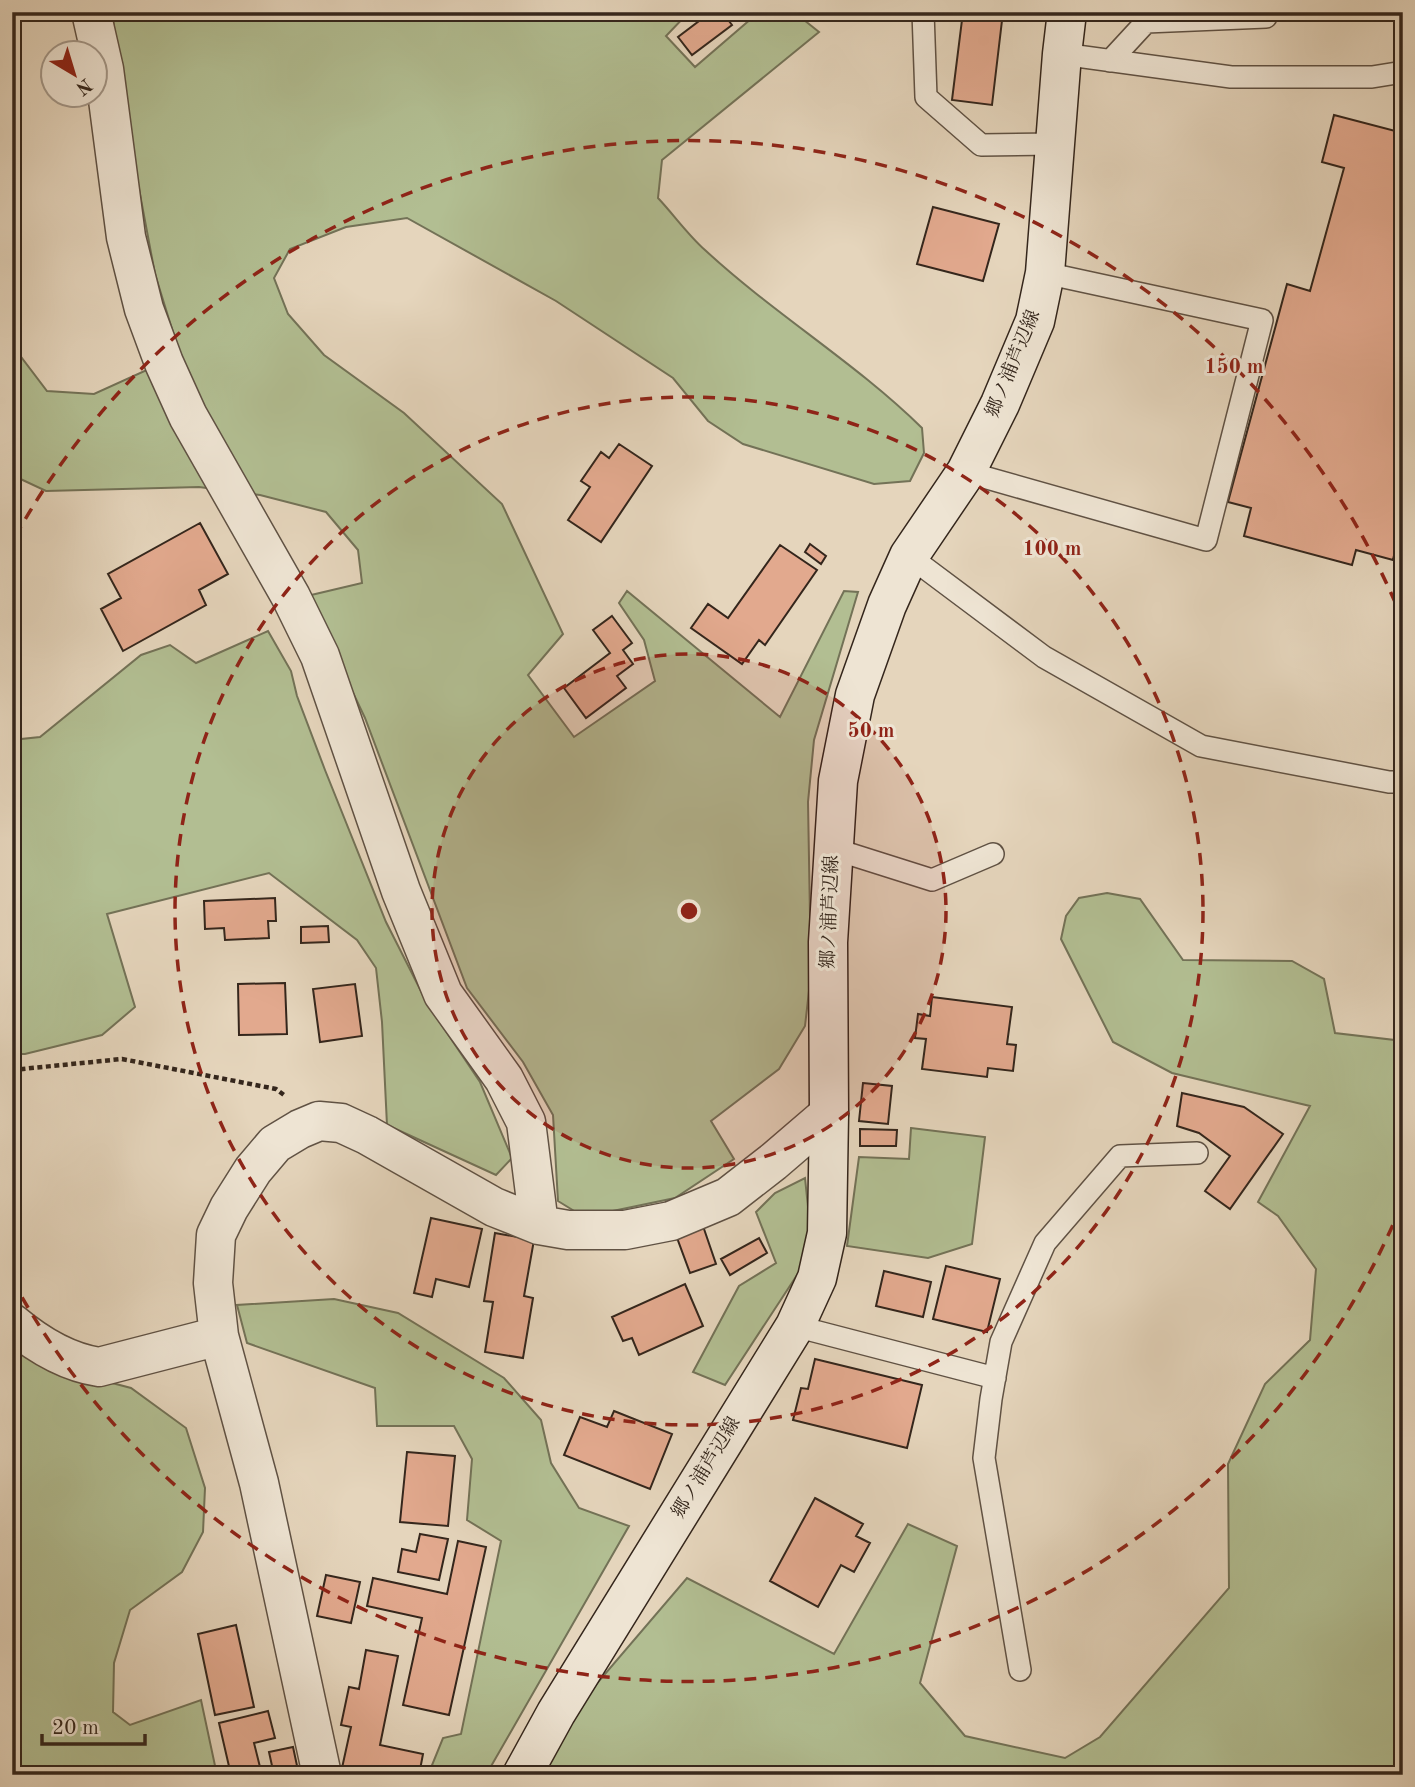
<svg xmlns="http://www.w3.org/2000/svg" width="1415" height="1787" viewBox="0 0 1415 1787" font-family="'Old Standard TT','Noto Serif JP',serif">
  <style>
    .green { fill: #b2be92; stroke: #737257; stroke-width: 2 }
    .building { fill: #e2a98e; stroke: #34261c; stroke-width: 2 }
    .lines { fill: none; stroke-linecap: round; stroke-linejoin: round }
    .service-casing { stroke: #605244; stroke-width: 24 }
    .minor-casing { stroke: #605244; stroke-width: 41 }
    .secondary-casing { stroke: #34261c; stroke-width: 41 }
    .path { stroke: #34261c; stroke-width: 4.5; stroke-dasharray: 5 3.5; stroke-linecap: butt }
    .service { stroke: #eee4d3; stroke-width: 21 }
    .minor { stroke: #eee4d3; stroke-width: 38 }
    .secondary { stroke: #eee4d3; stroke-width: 38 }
    .ring { fill: none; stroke: #8f2418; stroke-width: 3.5; stroke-dasharray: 12 9 }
    .labels { text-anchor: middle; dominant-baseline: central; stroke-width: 6; stroke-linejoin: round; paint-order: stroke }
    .street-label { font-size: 19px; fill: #34261c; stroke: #eee4d3 }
    .centre { fill: #8f2418; stroke: #eee4d3; stroke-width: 3.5 }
    .ring-label { font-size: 21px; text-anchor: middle; font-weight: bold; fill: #8f2418; stroke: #eee4d3; stroke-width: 6; stroke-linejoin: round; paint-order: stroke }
  </style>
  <rect width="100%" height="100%" fill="#e5d5bc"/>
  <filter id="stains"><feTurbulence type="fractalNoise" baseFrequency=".00286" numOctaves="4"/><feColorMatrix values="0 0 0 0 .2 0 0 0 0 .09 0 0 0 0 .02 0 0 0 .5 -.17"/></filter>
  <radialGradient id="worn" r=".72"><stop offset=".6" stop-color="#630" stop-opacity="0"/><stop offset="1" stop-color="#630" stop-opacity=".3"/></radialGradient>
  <path class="green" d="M112,12h577l-23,24 29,31 64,-55h35l25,20 -157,128 -4,38c16,17 30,37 47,52 69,64 151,113 217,178l2,25 -14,28 -36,3 -131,-40 -35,-23 -35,-43 -117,-77 -149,-83 -61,9 -56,22 -16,29 14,36 36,41 80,58 98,91 61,130 -35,41 46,62 81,-56 -11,-41 -25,-37 8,-12 153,126 64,-126 14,1 -44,148 -6,62 3,171 -6,53 -26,43 -68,52 23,38 -59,39 -91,19 -26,-16 -5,-86 -30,-53 -56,-74 -102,-270 -58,-122 55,-13 -4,-33 -32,-38 -66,-17 -61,-8 -153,4 -34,-16v-130l35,46 47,3 86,-39 -25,-81 -28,-149z
    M268,631l23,40 6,25 28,74 61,152 41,81 53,79 32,76 -16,17 -109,-50 -5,-103 -6,-54 -19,-28 -88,-67 -162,41 28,93 -33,28 -77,19h-13v-314l28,-3 101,-82 29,-10 26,18z
    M1107,893l33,6 43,61 109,1 32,18 11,54 68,8v734h-859l37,-73 106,-124 147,76 74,-130 49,22 -37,137 45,53 100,22 35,-21 129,-149 -1,-124 37,-80 45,-44 6,-71 -38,-53 -20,-14 52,-96 -138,-33 -59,-31 -52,-103 5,-23 13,-18z
    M911,1128l74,9 -13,107 -44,14 -81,-12 12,-89 50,2z
    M805,1178l6,58 -12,36 -74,113 -32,-13 46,-86 37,-23 -20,-51 19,-19z
    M334,1299l64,14 106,65 37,42 10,43 28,45 50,18 -143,249h-58l15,-37 18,-4 40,-193 -34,-21 5,-61 -18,-33h-77l-2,-38 -128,-45 -10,-38z
    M12,1339l85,40 34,9 55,40 19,60 -2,44 -21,40 -52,38 -16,53 -1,49 17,13 71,-25 16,75h-205z"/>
  <path class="building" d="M711,12h11l10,13 -40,30 -14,-18z
    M963,12h40l-11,93 -40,-5z
    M1334,115l69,18v411l-6,-2 -4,18 -37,-10 -4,15 -108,-29 7,-28 -23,-6 59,-218 23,7 34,-123 -22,-6z
    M933,207l66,17 -16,57 -66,-17z
    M619,444l33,22 -51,76 -33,-22 22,-33 -9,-6 20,-29 8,6z
    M200,523l28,51 -29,16 7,15 -83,46 -22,-42 20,-11 -13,-24z
    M810,544l16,12 -5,8 -16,-12z
    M780,545l37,25 -52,75 -6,-5 -17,24 -51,-36 17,-24 20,14z
    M612,616l20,27 -9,7 10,14 -16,12 9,12 -40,30 -22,-30 46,-35 -17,-23z
    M275,898l1,23h-8l1,17 -44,2 -1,-12 -19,1 -1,-28z
    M328,926l1,16 -28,1v-16z
    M285,983l2,51 -48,1 -1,-51z
    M355,984l7,52 -42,6 -7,-53z
    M932,997l80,10 -5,37 9,1 -3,26 -25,-3 -1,9 -65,-8 4,-30 -11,-1 3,-24 12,2z
    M863,1083l29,3 -4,38 -29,-3z
    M1182,1093l62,14 39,27 -53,75 -25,-18 25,-35 -31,-23 -22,-7z
    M860,1129l37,1 -1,16h-36z
    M431,1218l51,11 -13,58 -33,-8 -4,18 -18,-4z
    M703,1226l13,38 -26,9 -14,-38z
    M495,1233l39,7 -10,56 9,2 -10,60 -38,-6 8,-50 -9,-1z
    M759,1238l8,15 -37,22 -9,-16z
    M946,1266l54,13 -13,53 -54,-13z
    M884,1271l47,11 -8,35 -47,-11z
    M685,1284l18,42 -64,29 -7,-17 -9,3 -11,-24z
    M815,1359l107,26 -15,63 -114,-28 8,-32 7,1z
    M614,1411l58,23 -22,55 -86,-34 16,-38 27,10z
    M407,1452l48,4 -7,70 -48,-4z
    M815,1498l48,26 -7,12 14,7 -16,29 -13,-7 -23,42 -48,-26z
    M420,1534l28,5 -9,41 -41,-8 4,-23 14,3z
    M458,1541l28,6 -37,168 -46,-10 19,-87 -55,-12 6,-28 74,16z
    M326,1575l34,7 -9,41 -34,-7z
    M236,1625l18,82 -39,8 -17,-81z
    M366,1650l32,6 -18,89 43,9 -4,21h-41l-36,-7 9,-41 -10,-2 8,-38 10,2z
    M268,1711l7,27 -21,5 8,32h-31l-12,-52z
    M293,1747l6,28h-25l-5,-23z"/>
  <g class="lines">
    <defs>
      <path id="service" d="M923,12l3,85 55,48 74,-1
        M1146,12v10l120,-5v-5
        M1062,54l169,23h141l31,-5
        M1110,61l36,-39
        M966,472l240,68 56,-220 -217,-47
        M909,556l135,101 157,89 188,36h14
        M834,849l98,31 61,-26
        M795,1326l200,52
        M1020,1670l-36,-212 7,-59 10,-57 44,-99 75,-87 77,-3"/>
      <path id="minor" d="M91,12l13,57 22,168 18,72 20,54 24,53 103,181 29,59 81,235 42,103 61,85 22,43 13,103
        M12,1323c25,21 54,39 87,44l120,-31
        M322,1775l-63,-292 -40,-147 -6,-53 3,-48 13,-27 24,-38 22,-26 25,-15 19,-8 22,2 26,12 127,72 45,18 29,5h57l46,-9 57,-24 45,-35 56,-48"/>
      <path id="secondary" d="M522,1775l34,-62 239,-387 22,-48 10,-45 2,-119 -1,-172 10,-161 17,-86 32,-90 22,-49 57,-84 34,-68 35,-83 10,-48 17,-219 5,-42"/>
    </defs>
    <use href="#service" class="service-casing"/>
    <use href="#minor" class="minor-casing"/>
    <use href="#secondary" class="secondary-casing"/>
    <path class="path" d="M12,1070l110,-11 154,30 8,6"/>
    <use href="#service" class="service"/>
    <use href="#minor" class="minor"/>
    <use href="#secondary" class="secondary"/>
  </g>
  <circle cx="689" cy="911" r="257" fill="#8f2418" fill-opacity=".12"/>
  <g class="ring">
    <circle cx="689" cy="911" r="257"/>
    <circle cx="689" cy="911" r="514"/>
    <path d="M1401 1206A771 771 0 0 1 15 1285M15 537A771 771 0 0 1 1401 616"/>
  </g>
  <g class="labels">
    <g class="street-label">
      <text transform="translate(1014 364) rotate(-68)">郷ノ浦芦辺線</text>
      <text transform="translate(831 912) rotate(-88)">郷ノ浦芦辺線</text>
      <text transform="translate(707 1468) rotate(-59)">郷ノ浦芦辺線</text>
    </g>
  </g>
  <circle cx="689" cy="911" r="10" class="centre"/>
  <g class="ring-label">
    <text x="1234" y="373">150 m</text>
    <text x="1052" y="555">100 m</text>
    <text x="871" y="737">50 m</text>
  </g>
  <rect width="1415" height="1787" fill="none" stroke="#e5d5bc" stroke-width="42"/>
  <rect x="14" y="14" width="1387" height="1759" fill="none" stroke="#34261c" stroke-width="3.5"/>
  <rect x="21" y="21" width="1373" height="1745" fill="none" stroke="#34261c" stroke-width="2"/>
  <g transform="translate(74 74) rotate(142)"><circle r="33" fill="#eee4d3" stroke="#a4988a" stroke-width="2"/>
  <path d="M0-5L12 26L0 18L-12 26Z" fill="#8f2418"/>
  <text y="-10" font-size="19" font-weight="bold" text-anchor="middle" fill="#34261c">N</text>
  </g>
  <path d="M42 1734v10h103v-10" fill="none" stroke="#34261c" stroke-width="3.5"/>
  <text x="52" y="1734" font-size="21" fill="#34261c" stroke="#eee4d3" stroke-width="5" paint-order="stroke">20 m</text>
  <rect width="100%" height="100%" filter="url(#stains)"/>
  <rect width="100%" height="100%" fill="url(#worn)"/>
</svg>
